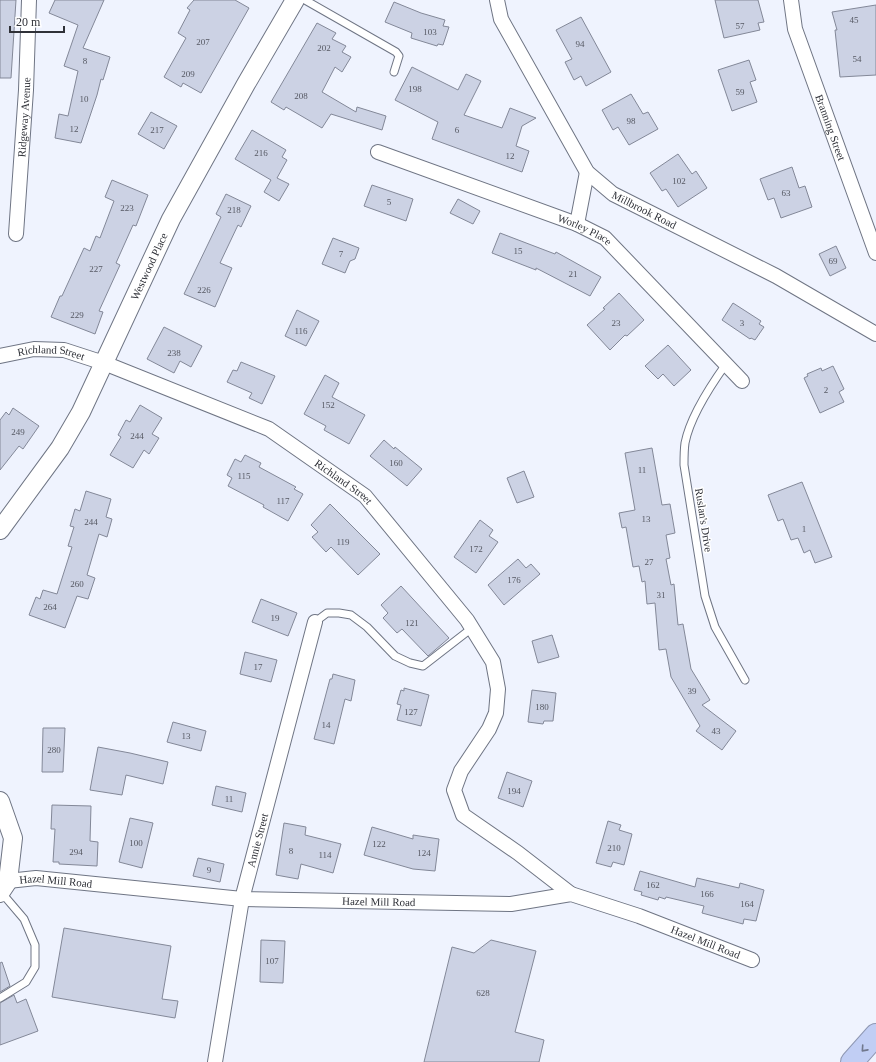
<svg xmlns="http://www.w3.org/2000/svg" width="876" height="1062" viewBox="0 0 876 1062" font-family="'Times New Roman',serif">
  <style>
    .building { fill: #ccd2e4; stroke: #838898 }
    .lines { fill: none; stroke-linecap: round; stroke-linejoin: round }
    .service-casing { stroke: #6f7584; stroke-width: 9 }
    .minor-casing { stroke: #6f7584; stroke-width: 16 }
    .tertiary-casing { stroke: #6f7584; stroke-width: 20 }
    .motorway-casing { stroke: #8e97b2; stroke-width: 24 }
    .service { stroke: #fff; stroke-width: 7 }
    .minor { stroke: #fff; stroke-width: 14 }
    .tertiary { stroke: #fff; stroke-width: 18 }
    .motorway { stroke: #c1cef4; stroke-width: 22 }
    .oneway { stroke: #71788d }
    .labels { text-anchor: middle; dominant-baseline: central; stroke-width: 3; stroke-linejoin: round; paint-order: stroke }
    .number-label { font-size: 9px; fill: #565963 }
    .street-label { font-size: 11px; fill: #2f3138; stroke: #fff }
  </style>
  <rect width="100%" height="100%" fill="#eff3fe"/>
  <path class="building" d="M0,0h16l-5,78h-11z
    M55,0h49l-21,48 27,9 -7,23 -2,-1 -4,16 -16,48 -26,-5 4,-24 9,2 10,-45 -14,-5 14,-41 -29,-12z
    M194,0h41l14,8 -48,85 -18,-10 -2,4 -17,-10 22,-39 -8,-5 12,-23 -3,-2z
    M715,0h43l6,22 -6,1 2,7 -36,8z
    M394,2l27,11 24,7 -2,6 6,1 -6,18 -5,-1 -1,2 -26,-8 1,-5 -27,-11z
    M876,5v70l-36,2 -5,-47h2l-5,-18z
    M581,17l30,55 -25,14 -5,-10 -7,4 -9,-18 7,-3 -16,-29z
    M317,23l19,10 -4,6 14,7 -4,6 9,5 -9,15 -7,-5 -13,25 34,20 1,-5 29,9 -4,14 -51,-16 -9,14 -36,-21 -2,3 -13,-8z
    M749,60l7,20 -6,2 7,20 -25,9 -14,-41z
    M412,67l46,23 8,-16 15,7 -17,34 38,13 8,-20 26,10 -14,8 -6,20 13,5 -7,21 -90,-33 6,-17 -43,-22z
    M631,94l12,20 5,-2 10,17 -29,16 -11,-18 -5,3 -11,-20z
    M151,112l26,14 -13,23 -26,-15z
    M252,130l34,20 -4,7 5,3 -10,18 12,6 -10,17 -15,-9 7,-12 -36,-21z
    M678,154l14,20 4,-3 11,17 -29,19 -12,-18 -4,2 -12,-18z
    M792,167l7,21 6,-2 7,21 -31,11 -7,-20 -6,2 -8,-21z
    M112,180l36,15 -12,31 -3,-1 -17,38 4,2 -21,46 4,1 -8,22 -44,-17 9,-21h2l22,-48 6,3 6,-15 4,2 14,-37 -9,-4z
    M372,185l41,14 -7,22 -42,-15z
    M226,194l25,12 -10,21 -3,-2 -18,38 12,5 -17,39 -31,-13 37,-77 -5,-3z
    M458,199l22,12 -7,13 -23,-11z
    M500,233l55,21 1,-2 45,25 -11,19 -54,-28v2l-44,-17z
    M333,238l26,10 -4,11 -5,2 -5,12 -23,-9z
    M836,246l10,22 -16,8 -11,-22z
    M619,293l25,27 -17,16 -2,-1 -15,15 -23,-25 18,-16 -2,-1z
    M733,303l28,18 -2,3 5,3 -9,13 -4,-2 -1,1 -28,-19z
    M297,310l22,11 -13,25 -21,-10z
    M164,327l38,19 -11,21 -11,-6 -6,12 -27,-14z
    M668,345l23,25 -17,16 -11,-12 -5,5 -13,-13z
    M241,362l34,14 -13,28 -13,-6 3,-5 -25,-11 6,-12 4,1z
    M833,366l11,23 -5,3 5,10 -24,11 -16,-35 4,-2 -1,-2 14,-6 1,3z
    M325,375l14,8 -7,14 33,18 -16,29 -25,-14 2,-4 -22,-12z
    M140,405l22,13 -10,16 7,4 -10,16 -5,-4 -11,18 -23,-13 11,-18 -3,-2 8,-15 4,2z
    M13,408l26,18 -16,23 -4,-3 -19,24v-50l6,-8 3,3z
    M384,440l10,9 1,-2 27,22 -15,17 -37,-30z
    M652,448l10,57 8,-1 5,29 -9,2 4,23 -4,1 5,26 3,-1 4,41 5,-1 8,45 19,31 -8,5 34,26 -14,19 -26,-19 4,-5 -29,-49 -5,-28 -7,1 -4,-47 -8,1 -2,-23 -3,1 -3,-16 -6,1 -7,-40 -4,1 -3,-15 16,-3 -10,-57z
    M245,455l16,8 -2,4 37,20 -2,2 9,5 -15,27 -25,-14 1,-2 -36,-19 4,-8 -5,-3 8,-16 6,3z
    M524,471l10,26 -17,6 -10,-25z
    M802,482l30,75 -17,6 -5,-13 -6,3 -6,-15 -7,2 -8,-21 -5,2 -10,-26z
    M86,491l25,8 -5,18 6,2 -5,18 -8,-3 -12,41 8,3 -7,21 -11,-3 -12,32 -36,-13 7,-18 4,2 3,-9 14,4 15,-47 -4,-1 6,-19 -4,-1 5,-17 5,2z
    M330,504l50,50 -22,21 -27,-28 -5,5 -14,-15 6,-5 -7,-7z
    M480,520l13,10 -4,6 9,6 -22,31 -22,-16z
    M518,559l8,9 5,-4 9,10 -36,31 -16,-20z
    M401,586l48,52 -21,18 -26,-27 -5,4 -14,-15 5,-5 -7,-8z
    M261,599l36,14 -9,23 -36,-14z
    M552,635l7,22 -21,6 -6,-22z
    M245,652l32,8 -6,22 -31,-8z
    M333,674l22,6 -4,21 -6,-2 -11,45 -20,-5 16,-60h2z
    M404,688l25,7 -8,31 -24,-6 4,-15 -4,-1 4,-14 3,1z
    M532,690l24,3 -3,28h-9l-1,3 -15,-2z
    M173,722l33,9 -5,20 -34,-9z
    M43,728h22l-2,44h-21z
    M98,747l32,6 38,9 -5,22 -37,-9 -4,20 -32,-5z
    M507,772l25,9 -9,26 -25,-9z
    M216,786l30,7 -4,19 -30,-7z
    M52,805l39,1 -1,35 8,1 -1,24 -38,-2v-2h-6l2,-33h-4z
    M130,818l23,5 -11,45 -23,-6z
    M608,821l13,4 -2,5 13,4 -8,31 -11,-3 -2,5 -15,-4z
    M284,823l22,4 -1,8 36,9 -8,29 -32,-9 -3,15 -22,-4z
    M372,827l41,12v-4l26,4 -4,32 -22,-2 -49,-14z
    M198,858l26,6 -4,18 -27,-6z
    M640,871l55,16 2,-9 42,10 1,-5 24,7 -8,31 -12,-2 -1,5 -41,-11 2,-7 -38,-9 -1,2 -6,-2 -1,3 -17,-5 1,-3 -8,-2z
    M64,928l107,18 -9,53 16,2 -3,17 -123,-21z
    M261,940l24,1 -2,42 -23,-1z
    M491,940l45,11 -21,81 29,8 -5,22h-115l28,-115 22,6z
    M2,962l8,24 -10,6v-29z
    M14,995l3,8 9,-4 12,32 -38,14v-42z"/>
  <g class="lines">
    <defs>
      <path id="service" d="M305,0l91,52 3,4 -5,16
        M726,364c-15,21 -36,53 -41,79 -1,7 -1,15 -1,22l21,131 10,31 30,53
        M315,622l12,-9h12l12,2 16,12 28,29 15,7 13,3 49,-38
        M0,998l26,-16 9,-15v-22l-11,-26 -23,-27"/>
      <g id="minor">
        <path id="s1" d="M497,0l4,19 86,153 26,22 163,82 100,58"/>
        <path id="s2" d="M791,0l4,29 81,224"/>
        <path id="s3" d="M378,152l199,72 28,14 137,143"/>
        <path d="M577,224l10,-52"/>
        <path id="s4" d="M16,234l10,-144 3,-90"/>
        <path id="s5" d="M0,356l34,-7 30,1 40,13 165,66 96,67 102,124 26,42 5,27 -2,24 -7,16 -28,42 -7,19 9,25 55,38 53,41"/>
        <path id="s6" d="M8,881l28,-3 206,21 269,5 60,-10 68,22 113,44"/>
        <path id="s7" d="M215,1062l27,-163 73,-277"/>
      </g>
      <g id="tertiary">
        <path id="s8" d="M0,530l60,-82 21,-36 90,-193 75,-135 49,-84"/>
        <path d="M0,801l13,37 -5,43 -8,12"/>
      </g>
      <path id="motorway" d="M852,1062l24,-27"/>
    </defs>
    <use href="#service" class="service-casing"/>
    <use href="#minor" class="minor-casing"/>
    <use href="#tertiary" class="tertiary-casing"/>
    <use href="#motorway" class="motorway-casing"/>
    <use href="#service" class="service"/>
    <use href="#minor" class="minor"/>
    <use href="#tertiary" class="tertiary"/>
    <use href="#motorway" class="motorway"/>
  </g>
  <defs><path id="oneway-chevron" d="M-2-3.5L2.5 0L-2 3.5" fill="none" stroke-width="1.6" stroke-linecap="round" stroke-linejoin="round"/></defs>
  <use class="oneway" href="#oneway-chevron" transform="translate(864 1049) rotate(132)"/>
  <g class="labels">
    <g class="number-label">
      <text x="854" y="20">45</text>
      <text x="740" y="26">57</text>
      <text x="430" y="32">103</text>
      <text x="203" y="42">207</text>
      <text x="580" y="44">94</text>
      <text x="324" y="48">202</text>
      <text x="857" y="59">54</text>
      <text x="85" y="61">8</text>
      <text x="188" y="74">209</text>
      <text x="415" y="89">198</text>
      <text x="740" y="92">59</text>
      <text x="301" y="96">208</text>
      <text x="84" y="99">10</text>
      <text x="631" y="121">98</text>
      <text x="74" y="129">12</text>
      <text x="157" y="130">217</text>
      <text x="457" y="130">6</text>
      <text x="261" y="153">216</text>
      <text x="510" y="156">12</text>
      <text x="679" y="181">102</text>
      <text x="786" y="193">63</text>
      <text x="389" y="202">5</text>
      <text x="127" y="208">223</text>
      <text x="234" y="210">218</text>
      <text x="518" y="251">15</text>
      <text x="341" y="254">7</text>
      <text x="833" y="261">69</text>
      <text x="96" y="269">227</text>
      <text x="573" y="274">21</text>
      <text x="204" y="290">226</text>
      <text x="77" y="315">229</text>
      <text x="616" y="323">23</text>
      <text x="742" y="323">3</text>
      <text x="301" y="331">116</text>
      <text x="174" y="353">238</text>
      <text x="826" y="390">2</text>
      <text x="328" y="405">152</text>
      <text x="18" y="432">249</text>
      <text x="137" y="436">244</text>
      <text x="396" y="463">160</text>
      <text x="642" y="470">11</text>
      <text x="244" y="476">115</text>
      <text x="283" y="501">117</text>
      <text x="646" y="519">13</text>
      <text x="91" y="522">244</text>
      <text x="804" y="529">1</text>
      <text x="343" y="542">119</text>
      <text x="476" y="549">172</text>
      <text x="649" y="562">27</text>
      <text x="514" y="580">176</text>
      <text x="77" y="584">260</text>
      <text x="661" y="595">31</text>
      <text x="50" y="607">264</text>
      <text x="275" y="618">19</text>
      <text x="412" y="623">121</text>
      <text x="258" y="667">17</text>
      <text x="692" y="691">39</text>
      <text x="542" y="707">180</text>
      <text x="411" y="712">127</text>
      <text x="326" y="725">14</text>
      <text x="716" y="731">43</text>
      <text x="186" y="736">13</text>
      <text x="54" y="750">280</text>
      <text x="514" y="791">194</text>
      <text x="229" y="799">11</text>
      <text x="136" y="843">100</text>
      <text x="379" y="844">122</text>
      <text x="614" y="848">210</text>
      <text x="291" y="851">8</text>
      <text x="76" y="852">294</text>
      <text x="424" y="853">124</text>
      <text x="325" y="855">114</text>
      <text x="209" y="870">9</text>
      <text x="653" y="885">162</text>
      <text x="707" y="894">166</text>
      <text x="747" y="904">164</text>
      <text x="272" y="961">107</text>
      <text x="483" y="993">628</text>
    </g>
    <g class="street-label">
      <text stroke="none"><textPath href="#s4" startOffset="117">Ridgeway Avenue</textPath></text>
      <text stroke="none"><textPath href="#s2" startOffset="134">Branning Street</textPath></text>
      <text stroke="none"><textPath href="#s1" startOffset="264">Millbrook Road</textPath></text>
      <text stroke="none"><textPath href="#s3" startOffset="221">Worley Place</textPath></text>
      <text stroke="none"><textPath href="#s8" startOffset="304">Westwood Place</textPath></text>
      <text stroke="none"><textPath href="#s5" startOffset="52">Richland Street</textPath></text>
      <text stroke="none"><textPath href="#s5" startOffset="376">Richland Street</textPath></text>
      <text transform="translate(704 520) rotate(81)">Ruslan's Drive</text>
      <text stroke="none"><textPath href="#s7" startOffset="226">Annie Street</textPath></text>
      <text stroke="none"><textPath href="#s6" startOffset="48">Hazel Mill Road</textPath></text>
      <text stroke="none"><textPath href="#s6" startOffset="372">Hazel Mill Road</textPath></text>
      <text stroke="none"><textPath href="#s6" startOffset="708">Hazel Mill Road</textPath></text>
    </g>
  </g>
  <path d="M10 26v6h54v-6" fill="none" stroke="#2f3138" stroke-width="2"/>
  <text x="16" y="26" font-size="12" fill="#2f3138" stroke="#ffffff" stroke-width="3" paint-order="stroke">20 m</text>
</svg>
